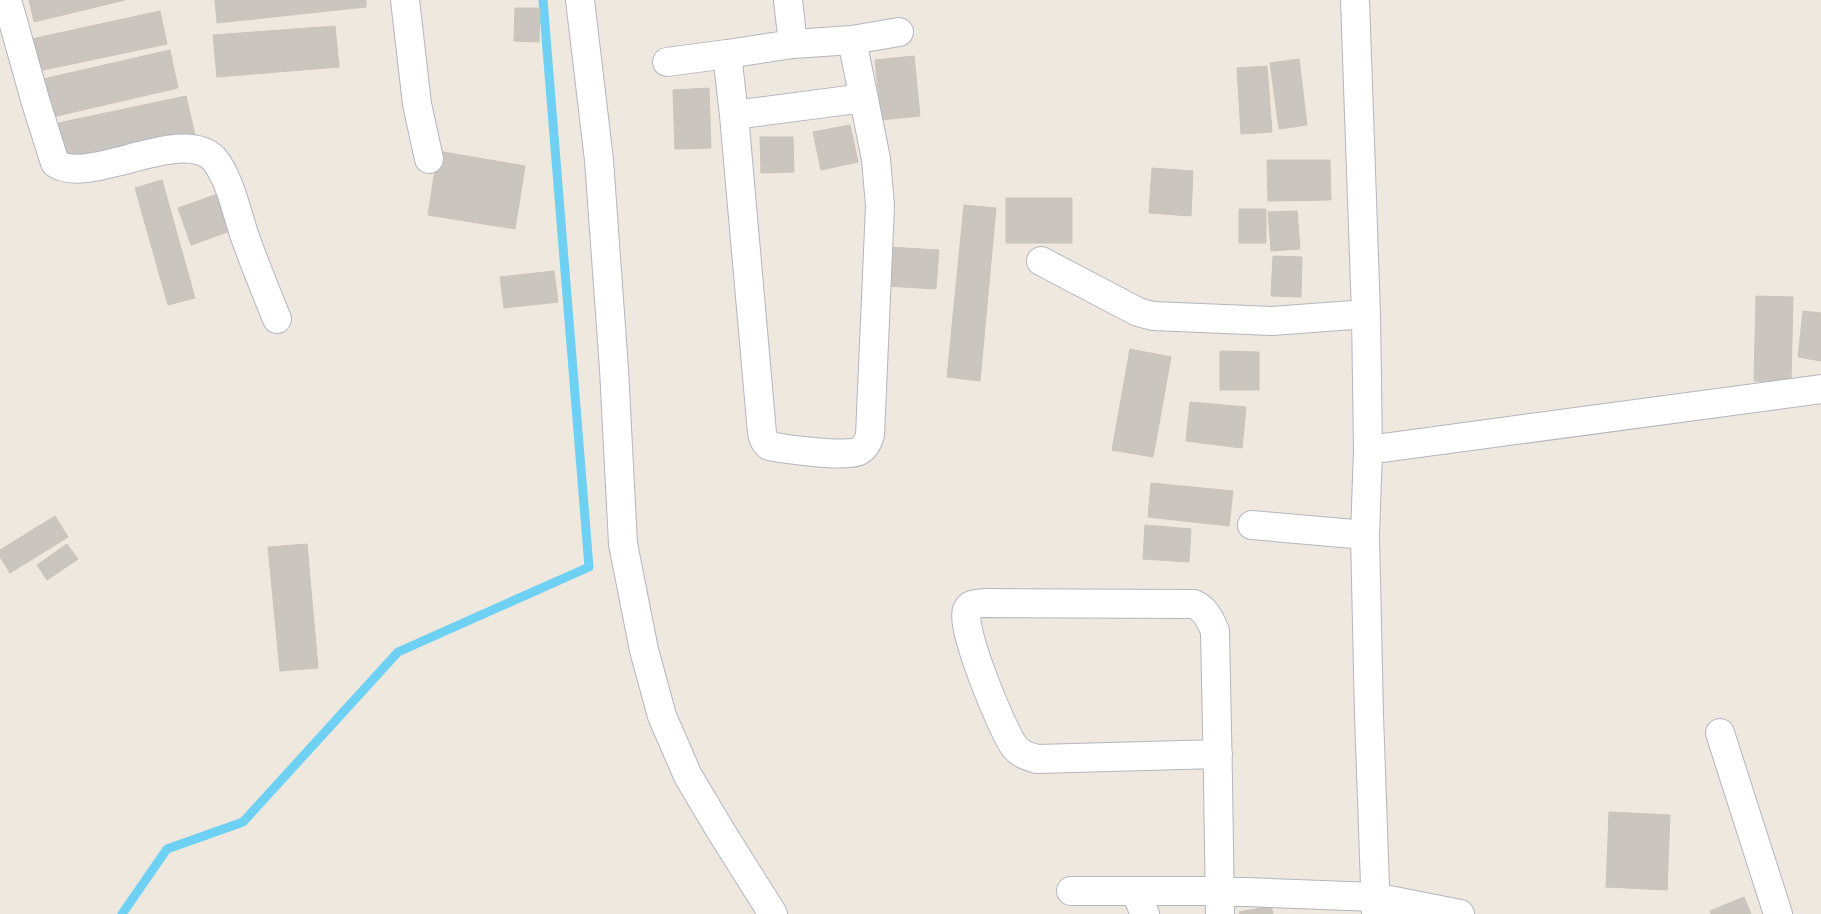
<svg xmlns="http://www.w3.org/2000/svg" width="1821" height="914" viewBox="0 0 1821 914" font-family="'Varela Round',sans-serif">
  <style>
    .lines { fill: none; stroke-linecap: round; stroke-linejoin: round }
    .stream { stroke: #6ed1f4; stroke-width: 9 }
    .building { fill: #cac5be; stroke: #cbc4b8 }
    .street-casing { stroke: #b3b5c1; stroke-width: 30 }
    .street { stroke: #fff; stroke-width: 28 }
  </style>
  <rect width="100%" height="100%" fill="#efe8df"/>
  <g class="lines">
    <path class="stream" d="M122,914l45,-65 76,-27 155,-170 191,-85 -46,-567"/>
  </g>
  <path class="building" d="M29,0h96l-91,22z
    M215,0h151v7l-149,16z
    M515,8h25l-1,34 -25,-1z
    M160,11l7,33 -133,28 -7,-32z
    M335,26l4,41 -122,10 -4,-42z
    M170,50l8,38 -130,30 -9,-38z
    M914,56l6,60 -39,4 -6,-60z
    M1299,59l8,66 -28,4 -9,-66z
    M1267,66l5,66 -31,2 -4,-66z
    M709,88l2,60 -36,1 -2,-59z
    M186,96l9,39 -137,30 -9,-40z
    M850,125l8,37 -37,8 -8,-38z
    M760,137h33l1,35 -33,1z
    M438,151l87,15 -10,63 -87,-14z
    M1267,160h63l1,40 -63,1z
    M1152,168l41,3 -2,45 -42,-3z
    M162,180l33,118 -27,7 -33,-117z
    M223,192l13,37 -45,16 -13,-37z
    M1006,198h66v45h-66z
    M964,205l32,3 -16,173 -33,-4z
    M1239,209h27v34h-27z
    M1297,211l3,38 -29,2 -3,-39z
    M888,247l51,3 -3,39 -50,-3z
    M1273,256l29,1 -1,40 -30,-1z
    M554,271l4,31 -54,6 -4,-31z
    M1756,296l37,1 -2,85 -37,-1z
    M1803,311l18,2v48l-23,-4z
    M1130,349l41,8 -18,100 -41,-7z
    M1220,351l39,1v38h-39z
    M1190,402l56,5 -4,41 -56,-7z
    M1151,483l82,8 -4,35 -81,-9z
    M55,516l13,21 -58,36 -10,-16v-7z
    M1145,525l46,4 -2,33 -46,-3z
    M67,544l11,15 -31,21 -10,-15z
    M307,544l11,124 -38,3 -12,-124z
    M1609,812l61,3 -3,75 -61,-3z
    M1744,897l7,17h-40l-1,-3z
    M1271,906l2,8h-33l-1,-2z"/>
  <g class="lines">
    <defs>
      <path id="street" d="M7,0l29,103 19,60c32,24 127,-38 159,-4 16,19 23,55 31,78 10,28 21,55 32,82
        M405,0l12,104 12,55
        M580,0l19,160 15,209 9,175 21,106 18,66 26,60 34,57 51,81
        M788,0l5,44 59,-4 24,119 4,47 -10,229c-2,7 -5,13 -11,16 -12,7 -74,-2 -90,-5l-5,-6 -2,-7 -28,-318 -7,-61 66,-10
        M1355,0l11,314 2,136 -3,85 4,180 7,199
        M852,40l47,-8
        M667,62l60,-8
        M734,115l130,-17
        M1041,261l97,51 15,4 119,5 94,-7
        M1368,450l453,-61
        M1252,525l113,10
        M1720,733l58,181
        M1218,754l-181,5c-10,-3 -17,-5 -23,-13 -12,-16 -55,-121 -47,-136 3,-7 10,-6 17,-7l210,1c11,5 16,15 21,27 2,94 4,189 5,283
        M1071,891h149l154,6 86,17
        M1135,891l10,23"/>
    </defs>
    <use href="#street" class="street-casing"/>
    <use href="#street" class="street"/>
  </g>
</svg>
